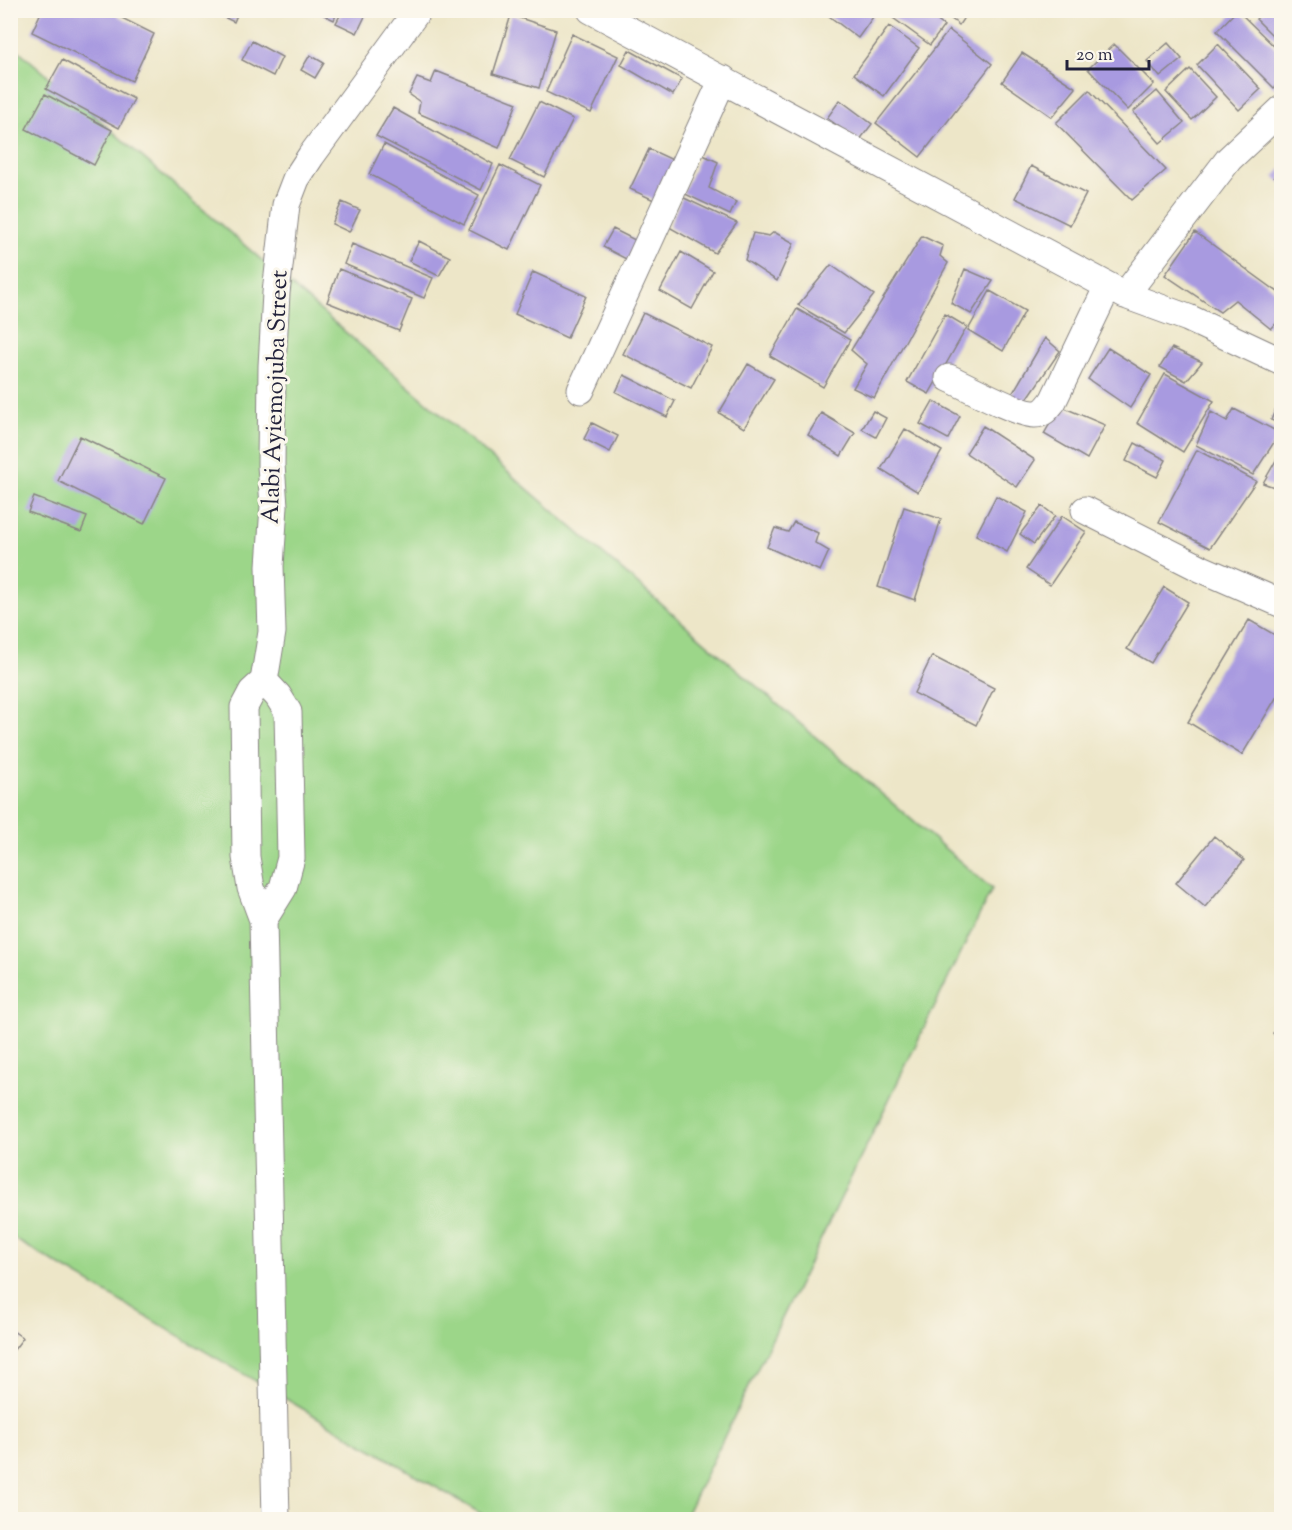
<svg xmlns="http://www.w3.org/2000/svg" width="1292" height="1530" viewBox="0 0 1292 1530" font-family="'Sorts Mill Goudy',serif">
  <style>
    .green { fill: #9cd689; stroke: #5f7c62; stroke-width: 1.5 }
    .building { fill: #a89ae0 }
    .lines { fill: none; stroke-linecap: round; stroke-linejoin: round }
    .street-casing { stroke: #888482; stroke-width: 29 }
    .street { stroke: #fff; stroke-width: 27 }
    .labels { text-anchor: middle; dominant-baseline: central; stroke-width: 6; stroke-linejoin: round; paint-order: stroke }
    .street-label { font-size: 24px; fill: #22223b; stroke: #fbf7ec }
  </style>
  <rect width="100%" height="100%" fill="#fbf7ec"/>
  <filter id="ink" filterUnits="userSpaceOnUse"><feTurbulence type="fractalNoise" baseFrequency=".0167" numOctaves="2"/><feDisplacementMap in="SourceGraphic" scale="12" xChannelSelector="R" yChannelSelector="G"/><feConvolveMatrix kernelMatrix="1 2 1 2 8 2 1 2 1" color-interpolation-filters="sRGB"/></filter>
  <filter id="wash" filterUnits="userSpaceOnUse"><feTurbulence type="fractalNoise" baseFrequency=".008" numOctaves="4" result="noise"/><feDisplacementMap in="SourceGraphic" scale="24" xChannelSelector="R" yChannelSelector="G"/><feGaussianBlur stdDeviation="1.35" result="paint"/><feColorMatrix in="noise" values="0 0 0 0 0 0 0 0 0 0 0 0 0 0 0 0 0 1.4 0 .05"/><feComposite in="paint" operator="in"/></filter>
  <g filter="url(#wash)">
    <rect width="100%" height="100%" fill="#ede6c8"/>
    <path class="green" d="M11,44l981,845 -308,630h-194l-479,-282z"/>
    <g id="blocks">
      <path class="building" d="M42,10h64l48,24 -22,47 -100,-49z
        M209,10h30l-5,12z
        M314,10h24l-4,10z
        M343,10h25l-11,23 -21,-10z
        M821,10h42l10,7 -15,21z
        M892,10h31l21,16 -14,19 -41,-30z
        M940,10h29l-10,15z
        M1237,10l45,44v27l-8,7 -57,-57z
        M1266,10h16v35l-26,-26z
        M511,15l45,15 -17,58 -46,-14z
        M889,26l30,22 -35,48 -30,-22z
        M949,30l43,34 -72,93 -44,-34z
        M572,34l46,22 -27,57 -45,-21z
        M252,41l30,16 -9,19 -31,-16z
        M1168,43l14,16 -22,18 -13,-16z
        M1114,44l40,40 -26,26 -40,-41z
        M1218,44l43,45 -22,21 -42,-45z
        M629,50l53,29 -9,16 -52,-30z
        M1022,53l54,35 -24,29 -50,-35z
        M310,55l14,8 -9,15 -14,-8z
        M62,60l72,39 -15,29 -73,-39z
        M1190,69l26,28 -24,23 -26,-28z
        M436,71l81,32 -18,45 -81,-35 2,-11 -11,-8 8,-16 14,5z
        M1089,90l77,80 -34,30 -76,-77z
        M1157,91l27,32 -24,20 -27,-31z
        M45,94l67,36 -18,35 -68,-36z
        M840,100l32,24 -13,17 -32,-23z
        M539,102l34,17 -29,58 -34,-17z
        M393,108l100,56 -12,26 -105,-54z
        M384,144l95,51 -15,29 -95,-50z
        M649,149l26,12 -19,40 -26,-12z
        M701,154l17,8 -9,26 27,14 -6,13 -47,-22z
        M500,165l40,20 -31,65 -40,-20z
        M1031,166l55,28 -16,31 -55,-27z
        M1282,168v15l-8,-6z
        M682,197l55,26 -22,30 -46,-26z
        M342,202l18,8 -11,22 -17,-8z
        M613,229l24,12 -9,19 -25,-13z
        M774,232l20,11 -17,38 -32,-21 8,-27 16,3z
        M1195,232l87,63v22l-11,12 -36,-29 -15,12 -55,-37z
        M922,236l21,10 -3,10 8,7 -74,135 -21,-10 14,-24 -16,-14z
        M419,241l31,16 -11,19 -30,-15z
        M352,244l81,34 -9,20 -80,-34z
        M681,252l32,19 -21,38 -32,-18z
        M831,265l43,30 -30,38 -46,-28z
        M339,269l73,30 -13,32 -72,-29z
        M965,269l28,12 -22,33 -20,-11z
        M533,272l53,24 -19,42 -52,-24z
        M990,291l35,20 -22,40 -35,-21z
        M797,309l53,31 -27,47 -53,-31z
        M643,313l69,34 -21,41 -68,-34z
        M945,314l22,13 -38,67 -22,-12z
        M1045,338l15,13 -35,51 -14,-6z
        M1108,348l43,27 -21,33 -42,-29z
        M1172,348l30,14 -16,19 -26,-14z
        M748,364l26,15 -30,49 -25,-15z
        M1165,374l49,27 -31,51 -46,-29z
        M624,375l51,26 -8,16 -51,-25z
        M1280,399l2,1v24l-11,-4z
        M933,401l27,15 -12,23 -28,-15z
        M1060,406l45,19 -18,34 -43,-25z
        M1234,409l46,24 -27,42 -57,-30 15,-33 16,9z
        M873,411l13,7 -10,19 -14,-8z
        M821,413l34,20 -14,23 -33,-21z
        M592,423l26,13 -8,16 -26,-13z
        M983,426l52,34 -18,27 -51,-34z
        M905,429l37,22 -24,41 -37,-23z
        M80,436l86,42 -22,46 -86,-43z
        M1135,443l31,17 -9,17 -31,-16z
        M1197,450l59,31 -46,67 -51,-26z
        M1282,450v40l-19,-7z
        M996,496l31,16 -20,40 -31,-17z
        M34,497l53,20 -6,15 -53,-20z
        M1042,506l13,10 -21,28 -14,-10z
        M904,507l37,12 -26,81 -37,-13z
        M1062,516l24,16 -36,53 -24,-16z
        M794,522l24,11 -3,10 14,8 -9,20 -53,-24 8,-19 13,4z
        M1164,587l24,15 -37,61 -24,-14z
        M1249,620l33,19v49l-40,67 -54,-33z
        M932,656l62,32 -18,37 -62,-32z
        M1214,836l30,24 -39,47 -29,-24z
        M1282,1026v18l-9,-11z
        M10,1329l13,9 -13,17z"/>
    </g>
  </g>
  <g filter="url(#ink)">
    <use href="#blocks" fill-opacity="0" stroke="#888482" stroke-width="1.5"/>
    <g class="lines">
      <defs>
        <path id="street" d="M591,10l534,285 63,23 94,44
          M1125,295l104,-136 53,-50
          M949,378c17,8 71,37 86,36 9,0 13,-7 18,-13l55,-115
          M581,390l142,-311
          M1085,510l117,59 80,35
          M264,681l-12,11 -8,15 2,150 5,31 12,32 13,600
          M264,681l8,-49 -2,-66 4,-60 -3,-41 1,-99 4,-73 10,-88 10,-26 15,-23 107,-146
          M263,920l20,-32 8,-30 -3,-146 -10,-16 -14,-15"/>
      </defs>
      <use href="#street" class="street-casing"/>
      <use href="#street" class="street"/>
    </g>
  </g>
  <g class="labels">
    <g class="street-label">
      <text transform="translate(276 397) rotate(-88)">Alabi Ayiemojuba Street</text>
    </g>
  </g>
  <rect width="1292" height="1530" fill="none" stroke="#fbf7ec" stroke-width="36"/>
  <path d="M1067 60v9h82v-9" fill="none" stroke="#22223b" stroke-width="3"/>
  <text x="1076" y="60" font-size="18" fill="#22223b" stroke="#fbf7ec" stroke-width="4.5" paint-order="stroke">20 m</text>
</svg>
